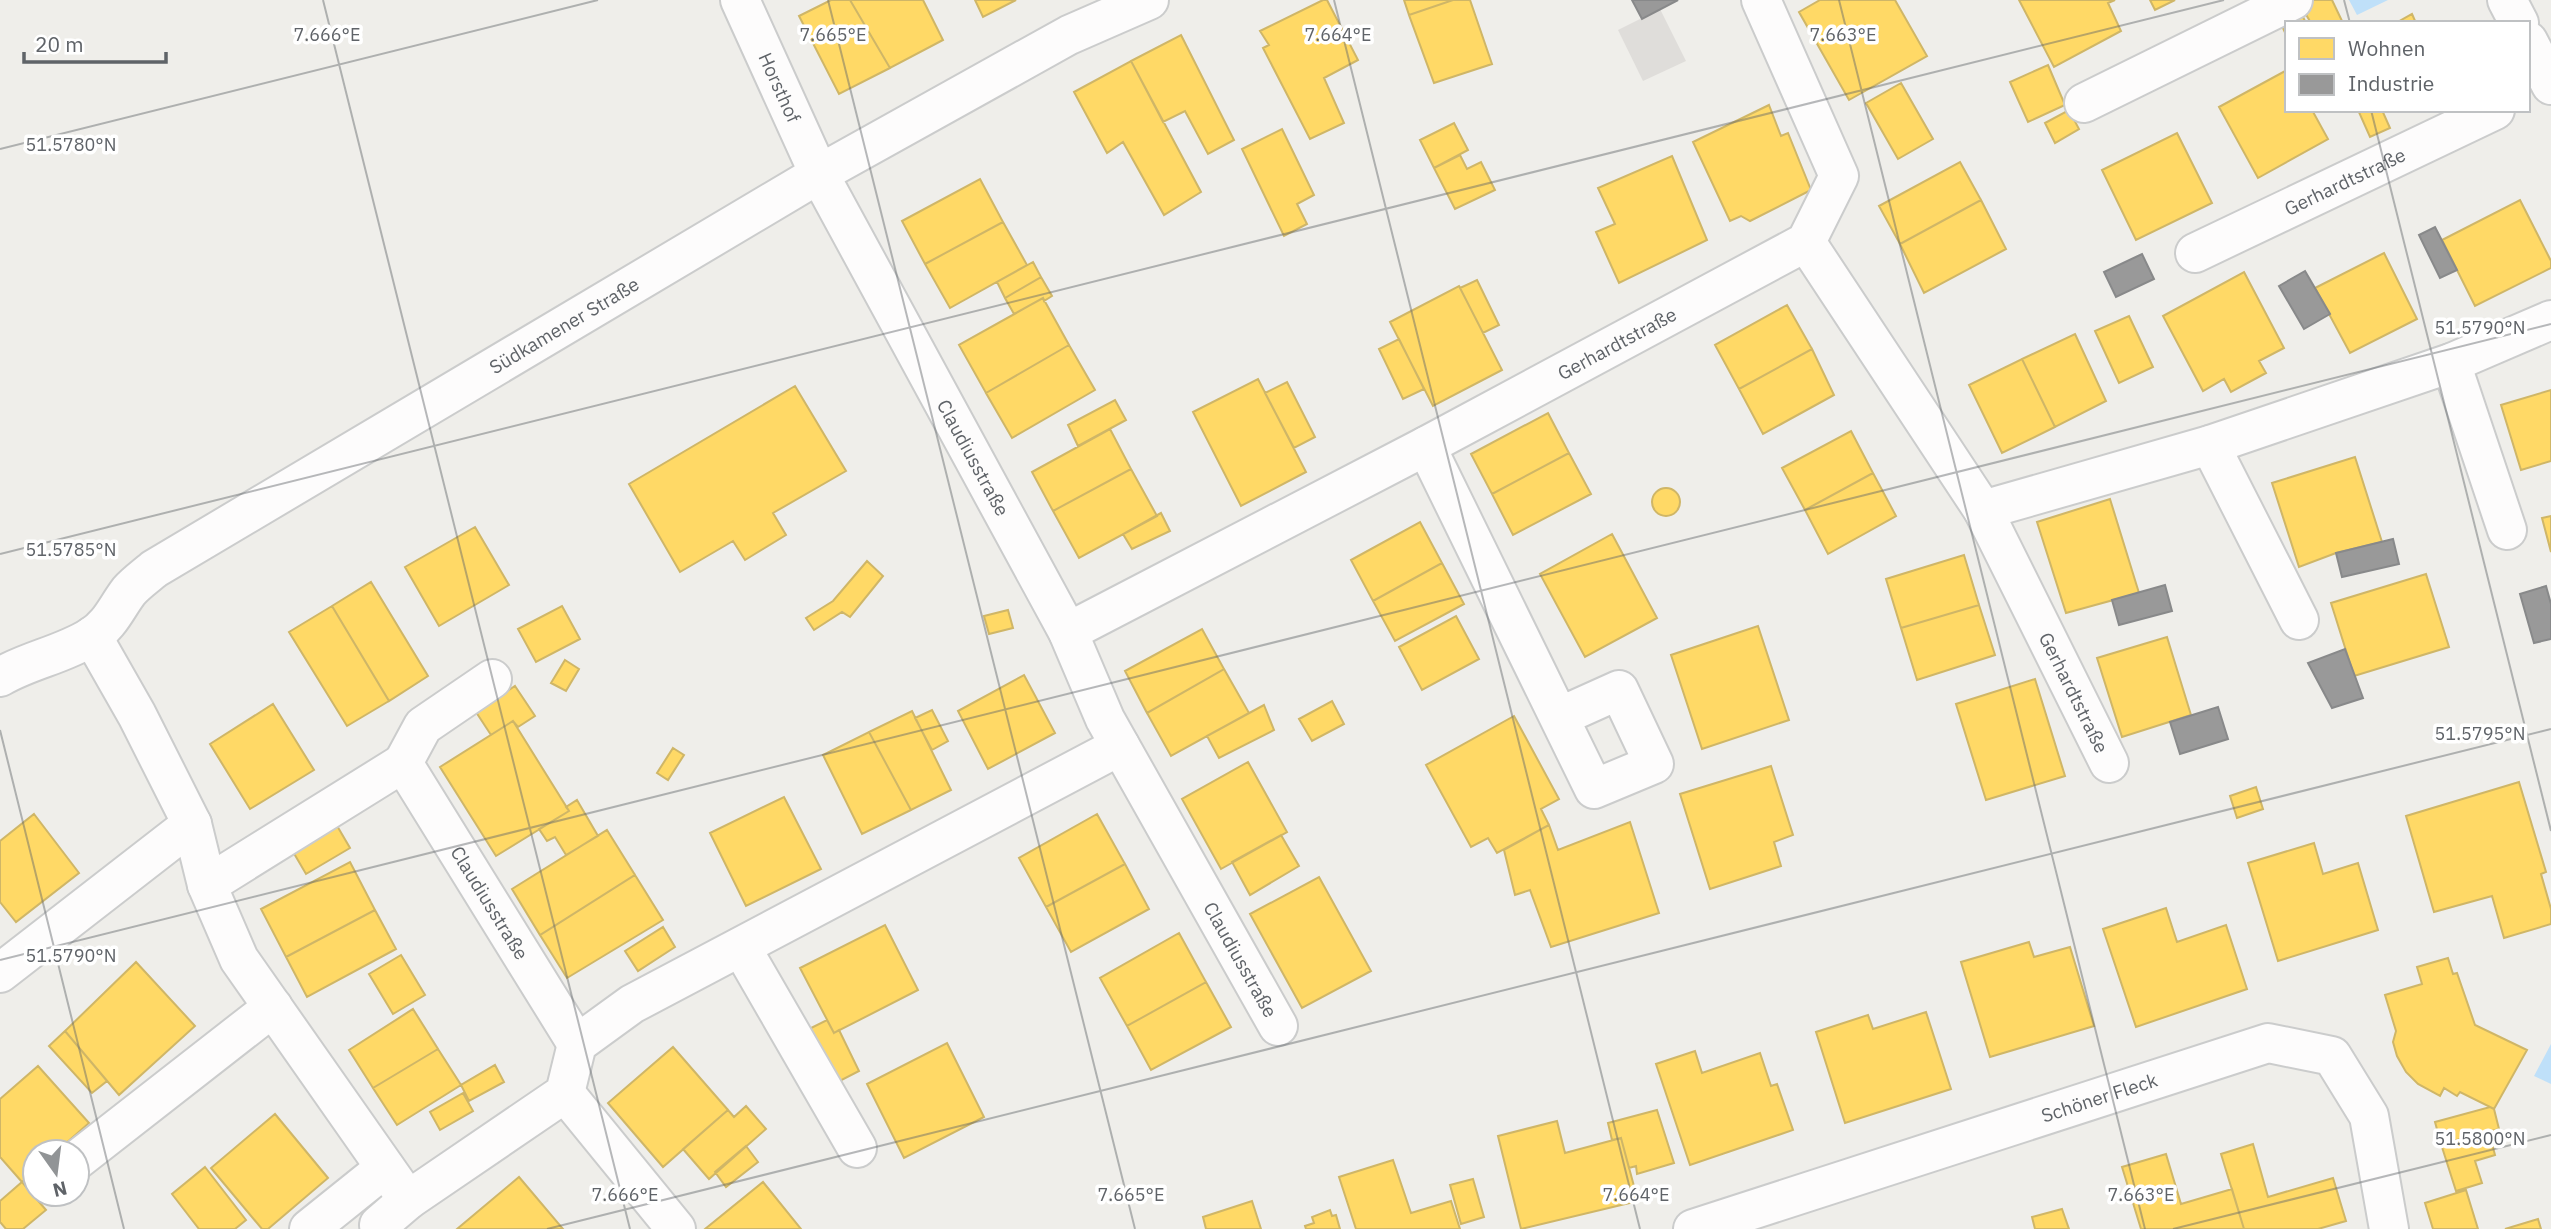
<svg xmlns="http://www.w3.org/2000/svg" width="2551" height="1229" viewBox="0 0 2551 1229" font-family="'IBM Plex Sans',sans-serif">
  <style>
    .industrial { fill: #dfddda }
    .water { fill: #bfe0f9 }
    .homes { fill: #ffd966; stroke: #cfb667; stroke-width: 2 }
    .industry { fill: #999; stroke: #88898a; stroke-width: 2 }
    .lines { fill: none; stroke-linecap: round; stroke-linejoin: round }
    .minor-casing { stroke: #cbcccc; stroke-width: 42 }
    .minor { stroke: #fdfcfc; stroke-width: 38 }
    .ticks { fill: none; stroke: #5f6368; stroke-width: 2; stroke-opacity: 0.45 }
    .labels { text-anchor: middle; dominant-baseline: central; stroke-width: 7; stroke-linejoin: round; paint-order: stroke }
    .street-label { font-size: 19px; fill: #5f6368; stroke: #fff }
    .ticks-label { font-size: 18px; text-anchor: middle; fill: #5f6368; stroke: #fff; stroke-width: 7; stroke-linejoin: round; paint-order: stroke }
  </style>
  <rect width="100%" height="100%" fill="#efeeea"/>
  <path class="industrial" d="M1660,9l26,52 -43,20 -25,-51z"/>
  <path class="water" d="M2349,0h39l-31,15z
    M2551,1044v40l-17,-8z"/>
  <path class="homes" d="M831,0h19l40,68 -51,26 -40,-78z
    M850,0h73l20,40 -53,28z
    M975,0h41l-33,17z
    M1323,0h4l31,60 -34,18 20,45 -34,16 -47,-91 6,-3 -9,-14z
    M1404,0h49l-44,15z
    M1453,0h17l22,64 -58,19 -25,-68z
    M1820,0h75l32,56 -78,44 -50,-88z
    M2019,0h96l-7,3 13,28 -67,36z
    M2150,0h25l-20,10z
    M2313,0h19l11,23h-32l-10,-17z
    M2298,7l8,16h-19v14l-9,-20z
    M2412,14l4,9h-20z
    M1181,35l53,105 -26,14 -23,-43 -22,11 -32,-61z
    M1131,61l70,131 -37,23 -41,-73 -16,11 -33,-61z
    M2048,65l17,40 -37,17 -18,-40z
    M2287,70v40h25l16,29 -70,39 -39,-71z
    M1901,83l32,56 -35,20 -32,-56z
    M1769,105l12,31 7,-3 23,57 -61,31 -9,-5 -11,5 -37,-79z
    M2069,110l10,19 -24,14 -10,-20z
    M2358,110h24l8,18 -20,9z
    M1454,123l14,27 -34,18 -14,-28z
    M1282,129l32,66 -17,9 10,20 -23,12 -42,-87z
    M2177,133l35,70 -76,37 -34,-70z
    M1460,155l7,14 14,-7 14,28 -40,19 -21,-41z
    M1672,156l35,84 -88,43 -23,-51 19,-8 -17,-36z
    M1960,162l21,38 -81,44 -21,-38z
    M980,179l23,43 -78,42 -23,-43z
    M1981,200l25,49 -82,44 -24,-49z
    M2520,200l31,61v7l-76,38 -33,-66z
    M1003,222l24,43 -77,43 -25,-44z
    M2384,253l33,66 -67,34 -35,-65z
    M1033,262l8,15 -36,21 -8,-16z
    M2244,272l40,76 -25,13 7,12 -35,19 -7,-13 -21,12 -40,-75z
    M1041,277l11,19 -8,5 -1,-3 -29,16 -9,-16z
    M1477,280l22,45 -16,8 -23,-45z
    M1459,286l43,84 -69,36 -43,-84z
    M1043,298l26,47 -83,48 -27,-48z
    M1787,305l25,44 -73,40 -24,-44z
    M2129,316l24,51 -34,16 -24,-52z
    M2075,334l31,67 -51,26 -33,-68z
    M1399,339l25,50 -21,10 -24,-50z
    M1069,345l26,45 -83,48 -26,-45z
    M1812,349l22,46 -71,39 -24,-45z
    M2022,359l33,68 -53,26 -33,-68z
    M1258,379l48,93 -65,34 -48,-94z
    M1287,382l28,55 -21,11 -29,-55z
    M795,386l51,85 -73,42 13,22 -41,25 -12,-19 -53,31 -51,-88z
    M2551,390v71l-30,9 -20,-65z
    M1115,400l11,20 -48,26 -10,-21z
    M1548,413l21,40 -77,41 -21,-40z
    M1110,429l21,40 -78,42 -21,-39z
    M1851,431l22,42 -68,37 -23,-42z
    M1569,453l22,41 -78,41 -21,-41z
    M2355,457l27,85 -46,11 -37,14 -27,-84z
    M1131,469l26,47 -78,42 -26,-47z
    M1873,473l23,43 -68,38 -23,-44z
    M1652 502a14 14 0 1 1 28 0a14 14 0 1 1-28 0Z
    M2110,499l29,94 -73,20 -29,-91z
    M1161,513l9,18 -38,18 -9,-15z
    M2551,516v36l-9,-34z
    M1420,522l22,41 -69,38 -22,-41z
    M475,527l34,58 -70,41 -34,-59z
    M1612,534l45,84 -72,39 -45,-83z
    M1964,555l15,50 -78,23 -15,-49z
    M867,561l16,15 -33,41 -8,-5 -28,18 -8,-12 27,-17z
    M1442,563l22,41 -69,37 -22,-40z
    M2426,574l23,73 -95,29 -23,-73z
    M371,582l57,94 -39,25 -57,-95z
    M1979,605l16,50 -78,25 -16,-52z
    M332,606l57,95 -42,25 -58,-94z
    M562,606l18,33 -44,23 -18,-33z
    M1008,610l5,18 -24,6 -5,-18z
    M1456,616l23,43 -57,31 -23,-43z
    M1758,626l31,94 -87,29 -31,-94z
    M1202,629l22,40 -77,44 -22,-42z
    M2167,637l24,78 -69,22 -25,-79z
    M565,660l14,9 -13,22 -15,-8z
    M1224,669l25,44 -78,43 -24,-43z
    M1024,675l31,58 -67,36 -30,-58z
    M2035,679l30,97 -79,24 -30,-96z
    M515,686l20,30 -17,11 -5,-6 -22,14 -15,-23z
    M1332,701l12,23 -32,17 -13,-22z
    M273,704l41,66 -64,39 -40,-65z
    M1264,705l10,25 -55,28 -12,-22z
    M932,710l16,31 -16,9 -17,-32z
    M912,711l39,79 -40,20 -42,-78z
    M1514,716l45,83 -18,10 8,16 -52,28 -9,-15 -17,9 -45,-82z
    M513,721l56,90 -73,45 -56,-89z
    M869,732l42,78 -49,24 -39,-79z
    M673,748l11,7 -16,25 -11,-7z
    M1248,762l39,70 -66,37 -39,-70z
    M1771,766l22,69 -19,7 7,24 -71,23 -30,-95z
    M2519,782l27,90 -5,2 10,35v15l-47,14 -12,-42 -58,16 -28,-96z
    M2256,787l7,22 -26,9 -7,-22z
    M784,797l37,72 -75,37 -36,-73z
    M577,800l21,36 -32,19 -11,-18 -8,4 -8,-12 30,-18 -3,-4z
    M34,814l45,59 -63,49 -16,-20v-61z
    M1097,814l28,50 -79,43 -27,-49z
    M1630,822l29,91 -108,34 -21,-57 -15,5 -11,-45 45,-25 9,25z
    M336,824l14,24 -44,26 -14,-24z
    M607,830l28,45 -95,60 -28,-46z
    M1281,835l18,31 -49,29 -18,-33z
    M2314,843l9,31 35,-11 20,67 -100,31 -30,-98z
    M350,862l25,48 -89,47 -25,-48z
    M1125,864l24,45 -78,43 -25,-45z
    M635,875l28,45 -96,58 -27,-43z
    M1319,877l52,94 -69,37 -52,-94z
    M2166,908l11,34 49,-17 21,64 -111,38 -33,-98z
    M375,910l21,39 -89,48 -21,-40z
    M885,925l33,65 -84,43 -34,-65z
    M663,927l12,20 -37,24 -13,-20z
    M1179,933l27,49 -79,44 -27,-48z
    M2029,942l5,15 36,-10 24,79 -104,31 -29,-95z
    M401,955l24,40 -32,19 -24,-40z
    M2448,958l5,16 4,-1 18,52 52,25 -33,59 -34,-17 -3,4 -13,-8 -4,8 -22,-12 -12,-12 -9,-16 -4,-14 3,-11 -11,-36 37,-11 -5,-17z
    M136,962l59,64 -76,69 -54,-64z
    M1206,982l25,45 -80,43 -24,-44z
    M413,1009l25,40 -65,39 -24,-38z
    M1926,1012l25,77 -106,34 -29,-91 52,-17 5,14z
    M827,1020l7,13 5,-3 20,41 -25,13 -27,-54z
    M65,1031l42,50 -15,12 -43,-47z
    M947,1043l37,74 -80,41 -37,-74z
    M673,1047l55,63 -65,57 -55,-64z
    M438,1049l23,36 -64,40 -24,-37z
    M1695,1051l7,22 58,-20 11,33 6,-2 16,46 -103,35 -34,-101z
    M495,1065l9,17 -35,19 -8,-16z
    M38,1066l51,57 -33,29h-21v19l-13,11 -22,-25v-58z
    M463,1093l10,18 -33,19 -10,-18z
    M746,1106l20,23 -57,50 -26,-30 45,-39 6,7z
    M2490,1107l4,2 5,20 -58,15 -6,-22z
    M1657,1110l17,53 -37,11 -1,-8 -7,2 -8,-30 -9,2 -4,-17z
    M275,1114l53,64 -60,51h-6l-51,-61z
    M1557,1121l8,32 56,-15 17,63 -117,28 -23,-93z
    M2489,1132l6,23 -20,6 7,22 -26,8 -15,-47z
    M2253,1144l15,53 65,-19 13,43 -28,8h-74l-23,-75z
    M746,1146l12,16 -32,25 -11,-15z
    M2166,1154l15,50 51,-15 12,40h-103l-19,-62z
    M1393,1160l18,53 40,-12 9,28h-104l-17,-52z
    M205,1167l41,53 -11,9h-36l-27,-35z
    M519,1177l44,52h-106z
    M1473,1179l11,38 -23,7 -11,-39z
    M22,1182l24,28 -23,19h-17l-6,-7v-21z
    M763,1182l38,47h-96z
    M2466,1190l12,39h-45l-8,-26z
    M1252,1201l9,28h-55l-3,-12z
    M2062,1209l7,20h-34l-3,-12z
    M1330,1210l2,6 4,-1 4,14h-34l-1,-3 9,-3 -2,-6z
    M2538,1219l3,10h-36z"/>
  <path class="industry" d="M1632,0h46l-36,19z
    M2435,227l22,43 -17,8 -21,-43z
    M2142,254l12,25 -38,18 -12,-25z
    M2305,271l25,43 -26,15 -25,-43z
    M2393,539l6,25 -57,13 -6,-24z
    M2165,585l7,26 -53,14 -7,-25z
    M2546,586l5,18v35l-17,4 -14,-49z
    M2345,649l18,49 -31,10 -24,-45z
    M2218,707l10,32 -48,15 -10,-32z"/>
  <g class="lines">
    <defs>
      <g id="minor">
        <path id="s1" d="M740,0l79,174 249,458 37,87 173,307"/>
        <path d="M2507,0l12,23"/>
        <path d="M2528,41l23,44"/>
        <path d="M2084,103l209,-103"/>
        <path id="s2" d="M1806,242l177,268 126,253"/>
        <path id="s3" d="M2195,253l300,-143"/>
        <path d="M2451,363l56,167"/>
        <path d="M2210,445l89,175"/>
        <path d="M1426,446l168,343 60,-25 -35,-74 -60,27"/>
        <path d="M1983,510l227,-65 241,-82 100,-43"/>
        <path id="s4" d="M1068,632l358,-186 380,-204 33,-66 -78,-176"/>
        <path d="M92,636l45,79 55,109 15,61 32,74 169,241 157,-107 12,-49 55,-40 488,-258"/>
        <path id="s5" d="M0,677c29,-17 62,-22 91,-40 20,-13 25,-29 38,-46 7,-8 17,-15 25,-22l665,-395 250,-139 80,-35"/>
        <path id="s6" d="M492,679l-69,47 -20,37 174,281"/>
        <path d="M207,885l196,-122"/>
        <path d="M741,947l116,201"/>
        <path d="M0,973l192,-149"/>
        <path d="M565,1093l111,136"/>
        <path d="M77,1160l196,-153"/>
        <path d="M309,1229l76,-61"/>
        <path d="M382,1229l-3,-4 29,-25"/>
        <path id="s7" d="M1693,1229l575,-186 64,13 37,60 20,113"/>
      </g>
    </defs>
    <use href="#minor" class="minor-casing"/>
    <use href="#minor" class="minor"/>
  </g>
  <path class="ticks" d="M323,0l307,1229M828,0l307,1229M1334,0l306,1229M1839,0l306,1229M2344,0l6,23M2371,110l180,721M0,149l598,-149M0,554l2224,-554M0,730l124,499M0,960l2551,-636M547,1229l2004,-500M2173,1229l378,-94"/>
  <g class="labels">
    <g class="street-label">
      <text stroke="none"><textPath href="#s1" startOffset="96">Horsthof</textPath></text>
      <text stroke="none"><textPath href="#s3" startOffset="166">Gerhardtstraße</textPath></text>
      <text stroke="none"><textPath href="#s5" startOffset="670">Südkamener Straße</textPath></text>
      <text stroke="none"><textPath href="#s4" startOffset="620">Gerhardtstraße</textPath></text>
      <text stroke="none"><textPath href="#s1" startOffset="514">Claudiusstraße</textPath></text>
      <text stroke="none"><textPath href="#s2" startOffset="525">Gerhardtstraße</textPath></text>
      <text stroke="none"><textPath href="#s6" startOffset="290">Claudiusstraße</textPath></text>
      <text stroke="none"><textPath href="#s1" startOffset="1083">Claudiusstraße</textPath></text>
      <text stroke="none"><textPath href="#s7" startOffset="427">Schöner Fleck</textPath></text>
    </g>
  </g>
  <g class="ticks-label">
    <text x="327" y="41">7.666°E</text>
    <text x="833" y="41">7.665°E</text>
    <text x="1338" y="41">7.664°E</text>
    <text x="1843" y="41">7.663°E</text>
    <text x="71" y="151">51.5780°N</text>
    <text x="2480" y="334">51.5790°N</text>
    <text x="71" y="556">51.5785°N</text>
    <text x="2480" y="740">51.5795°N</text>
    <text x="71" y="962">51.5790°N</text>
    <text x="2480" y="1145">51.5800°N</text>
    <text x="625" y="1201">7.666°E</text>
    <text x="1131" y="1201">7.665°E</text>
    <text x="1636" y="1201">7.664°E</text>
    <text x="2141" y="1201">7.663°E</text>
  </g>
  <rect x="2285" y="21" width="245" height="91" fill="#ffffff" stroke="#bfc1c3" stroke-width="2"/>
  <rect x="2299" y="38" width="35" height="21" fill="#ffd966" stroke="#bfc1c3" stroke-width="2"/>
  <text x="2348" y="56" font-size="21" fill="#5f6368">Wohnen</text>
  <rect x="2299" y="74" width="35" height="21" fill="#999999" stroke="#bfc1c3" stroke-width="2"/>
  <text x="2348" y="91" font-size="21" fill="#5f6368">Industrie</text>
  <g transform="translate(56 1173) rotate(166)"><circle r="33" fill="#ffffff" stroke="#bfc1c3" stroke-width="2"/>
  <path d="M0-5L12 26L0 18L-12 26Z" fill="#919496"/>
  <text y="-10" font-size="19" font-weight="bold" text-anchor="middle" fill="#5f6368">N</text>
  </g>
  <path d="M24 52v10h142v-10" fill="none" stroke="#5f6368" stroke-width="3.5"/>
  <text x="35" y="52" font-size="21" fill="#5f6368" stroke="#ffffff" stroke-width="5" paint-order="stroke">20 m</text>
</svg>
